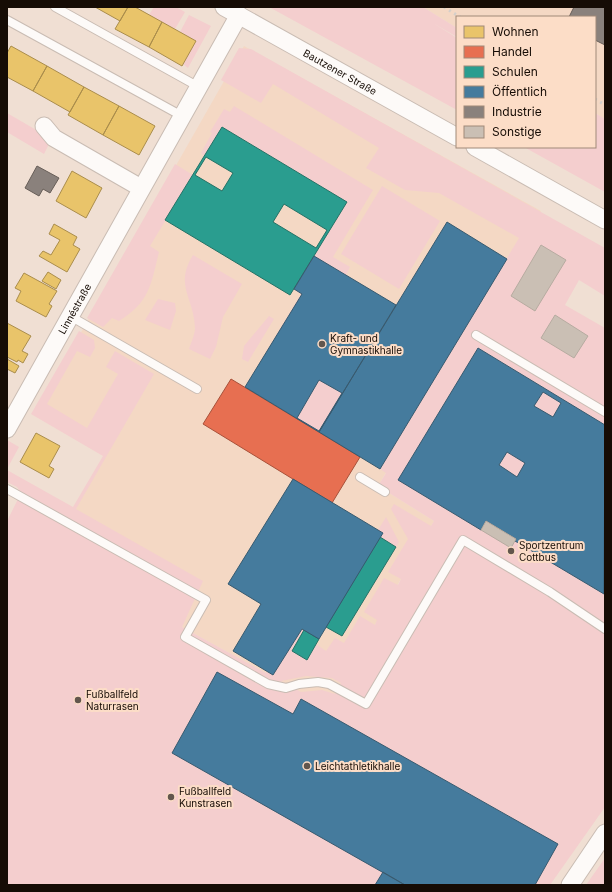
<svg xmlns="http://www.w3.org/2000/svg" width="612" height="892" viewBox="0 0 612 892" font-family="Inter,sans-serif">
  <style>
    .built { fill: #f4d8c4 }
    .green { fill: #f4cece; fill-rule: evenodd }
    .homes { fill: #e9c46a; stroke: #aa8d4c }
    .shops { fill: #e76f51; stroke: #a8513a }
    .schools { fill: #2a9d8f; stroke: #247266; fill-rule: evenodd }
    .public { fill: #457b9d; stroke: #375a6f; fill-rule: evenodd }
    .industry { fill: #8a817c; stroke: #675e58 }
    .building { fill: #cabfb4; stroke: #b6aba0 }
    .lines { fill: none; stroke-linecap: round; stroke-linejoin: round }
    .service-casing { stroke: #c9bcb3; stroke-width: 10 }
    .minor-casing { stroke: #c9bcb3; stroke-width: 19 }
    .service { stroke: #fdfaf8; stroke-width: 8 }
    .minor { stroke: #fdfaf8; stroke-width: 17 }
    .rail { stroke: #d3cfcb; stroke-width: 3; stroke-dasharray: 2 4; stroke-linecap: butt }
    .poi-dot { fill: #62564d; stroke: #fcddc7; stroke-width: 1.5 }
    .labels { text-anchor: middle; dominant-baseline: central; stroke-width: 4; stroke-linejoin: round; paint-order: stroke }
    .street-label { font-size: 10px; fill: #160c05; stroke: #fcddc7 }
    .poi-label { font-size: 10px; fill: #160c05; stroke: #fcddc7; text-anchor: start }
  </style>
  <rect width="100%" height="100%" fill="#f0dfd3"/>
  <path class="built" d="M423,7h182v112l-10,-6v-96h-138v11z
    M244,46l297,165 -163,275 56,35 -106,186 -146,-80 4,-13 -112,-106 30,-52 -70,-41z"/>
  <path class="green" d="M154,7h22l9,5 -10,17 -26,-14z
    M269,7h154l34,21v9l-24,-14 24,15v72z
    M189,15l22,11 -23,42 -5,-4 -3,-32z
    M239,48l12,1 354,199v48l-26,-16 -14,25 40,23v479l-55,78h-543v-364l14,-28 -4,-6 -10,-5v-12l66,37 30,-51 -72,-42 48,-83 15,9 1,8 -5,9 -13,-6 -30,53 40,24 31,-54 -12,-7 9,-16 39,23 -78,135 127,72 -21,46 84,46 1,-1 6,3 29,-46 2,1 -12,21 15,8 9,-15 10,7 9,-13 9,5 16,-27 15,9 2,-5 -13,-8 20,-34 14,7 3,-6 -13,-7 20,-33 -17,-30 3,-5 37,22 3,-5 -56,-35 8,-13 -6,-4 139,-231 -80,-45 -34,-3 -39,-22 13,-20 -106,-64 -12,19 -40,-23zM306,676l26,2 9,5 -6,11 -13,-4 -21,2 -20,-11z
    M234,106l139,84 -40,67 17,10 -4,8 50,30 -77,127 -74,-45 56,-93 -7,-5 52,-87 -124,-75 -18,29 -3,-3 11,-20 -2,-1 14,-23 6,3z
    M7,113l31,18 11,13 -5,10 -37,-22z
    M595,113l10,6v73l-81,-45h71z
    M175,164l18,11 -43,71 9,6c-8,32 -9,50 -40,69l-7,-3 -9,9 -16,-9z
    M382,186l58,35 -41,68 -58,-35z
    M193,255l49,29 -19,33 -7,30 -6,12 -21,-10c2,-6 6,-15 6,-21 -1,-31 -21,-42 -2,-73z
    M158,299l17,4 1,8 -6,19 -25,-10z
    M269,316l5,3 -26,43 -6,-3 2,-13z
    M7,440l12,7 -12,22z
    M386,517l13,25 -3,5 -16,-10 -2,-7z
    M605,858v27h-19z"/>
  <path class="homes" d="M95,7h33l-8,14z
    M128,7h7l27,15 -13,25 -34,-18z
    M162,22l34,19 -14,25 -33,-19z
    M11,46l36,20 -14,25 -26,-14v-24z
    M47,66l37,21 -14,25 -37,-21z
    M84,87l35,19 -16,29 -35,-20z
    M119,106l36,20 -16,29 -36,-20z
    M72,171l30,17 -16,30 -30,-17z
    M54,224l23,13 -4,8 7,4 -13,23 -28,-16 4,-5 8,4 9,-15 -11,-6z
    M48,272l13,8 -5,9 -14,-8z
    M24,273l33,18 -8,13 3,2 -6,11 -30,-16 5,-10 -6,-3z
    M7,323l24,13 -9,15 6,3 -5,9 -5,-3 -1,2 -10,-5z
    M7,359l12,7 -4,7 -8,-4z
    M36,433l24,13 -11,20 5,3 -5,9 -29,-16z"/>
  <path class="shops" d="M231,379l129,78 -28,46 -129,-79z"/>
  <path class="schools" d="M222,127l125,75 -57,93 -125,-75zM206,157l27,16 -11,18 -27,-16zM284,204l43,26 -11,18 -43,-26z
    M380,537l16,10 -54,89 -16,-9z
    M304,630l15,9 -12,21 -15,-9z"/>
  <path class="public" d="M447,222l60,37 -127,210 -61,-37z
    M314,256l82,49 -77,127 -74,-45 57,-93 -8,-5zM319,380l23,13 -23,38 -22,-13z
    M478,348l127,77 -1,169 -89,-53 1,-2 -30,-18 -5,9 -83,-50zM543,392l18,11 -8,14 -19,-11zM507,452l18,11 -8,14 -18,-12z
    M293,479l90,54 -64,106 -17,-10 -29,46 -40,-24 28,-47 -33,-20z
    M217,672l76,42 8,-15 257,145 -23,41h-130l-233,-132z
    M383,872l22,13h-30z"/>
  <path class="industry" d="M574,7h31v38l-10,-5v-23h-26z
    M37,166l22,12 -9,15 -7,-4 -4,7 -14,-8z"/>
  <path class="building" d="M541,245l25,15 -31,51 -24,-15z
    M555,315l33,21 -14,22 -33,-20z
    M486,521l30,18 -5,9 -30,-18z"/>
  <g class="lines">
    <defs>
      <path id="service" d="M55,7l144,80
        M7,20l175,96
        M70,316l127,73
        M476,335l129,77
        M360,477l25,15
        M7,489l199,111 -21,37 83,47 18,4 13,-4 19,-2 11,2 37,20 97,-164 87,52 55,37"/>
      <g id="minor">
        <path id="s1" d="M224,7l233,130"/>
        <path d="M44,126l10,12 87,50"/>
        <path d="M475,147l130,73"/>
        <path id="s2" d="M7,429l232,-414"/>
        <path d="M570,885l35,-52"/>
      </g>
    </defs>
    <use href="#service" class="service-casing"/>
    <use href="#minor" class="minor-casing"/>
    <use href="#service" class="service"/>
    <use href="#minor" class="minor"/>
    <path class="rail" d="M444,7l16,10
      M595,99l10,6"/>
  </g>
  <g class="poi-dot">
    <circle cx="322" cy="344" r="4"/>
    <circle cx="511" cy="551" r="4"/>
    <circle cx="78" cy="700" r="4"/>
    <circle cx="307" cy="766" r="4"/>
    <circle cx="171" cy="797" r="4"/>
  </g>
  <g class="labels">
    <g class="street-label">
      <text stroke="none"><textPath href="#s1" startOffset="133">Bautzener Straße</textPath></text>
      <text stroke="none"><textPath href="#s2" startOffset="138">Linnéstraße</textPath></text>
    </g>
    <g class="poi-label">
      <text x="330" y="338">Kraft- und<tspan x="330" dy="12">Gymnastikhalle</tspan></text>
      <text x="519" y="545">Sportzentrum<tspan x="519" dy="12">Cottbus</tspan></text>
      <text x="86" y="694">Fußballfeld<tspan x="86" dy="12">Naturrasen</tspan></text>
      <text x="315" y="766">Leichtathletikhalle</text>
      <text x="179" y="791">Fußballfeld<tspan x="179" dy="12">Kunstrasen</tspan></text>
    </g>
  </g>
  <rect width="612" height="892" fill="none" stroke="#160c05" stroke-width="16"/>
  <rect x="456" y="16" width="140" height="132" fill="#fcddc7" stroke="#a08979"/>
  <rect x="464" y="26" width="20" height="12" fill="#e9c46a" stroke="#a08979"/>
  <text x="492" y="36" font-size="12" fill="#160c05">Wohnen</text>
  <rect x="464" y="46" width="20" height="12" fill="#e76f51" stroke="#a08979"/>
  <text x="492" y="56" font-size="12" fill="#160c05">Handel</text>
  <rect x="464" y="66" width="20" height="12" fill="#2a9d8f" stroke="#a08979"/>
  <text x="492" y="76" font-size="12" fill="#160c05">Schulen</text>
  <rect x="464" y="86" width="20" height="12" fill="#457b9d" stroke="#a08979"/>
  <text x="492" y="96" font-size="12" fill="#160c05">Öffentlich</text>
  <rect x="464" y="106" width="20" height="12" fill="#8a817c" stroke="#a08979"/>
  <text x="492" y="116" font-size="12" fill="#160c05">Industrie</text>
  <rect x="464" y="126" width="20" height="12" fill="#cabfb4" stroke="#a08979"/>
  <text x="492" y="136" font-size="12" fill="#160c05">Sonstige</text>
</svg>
